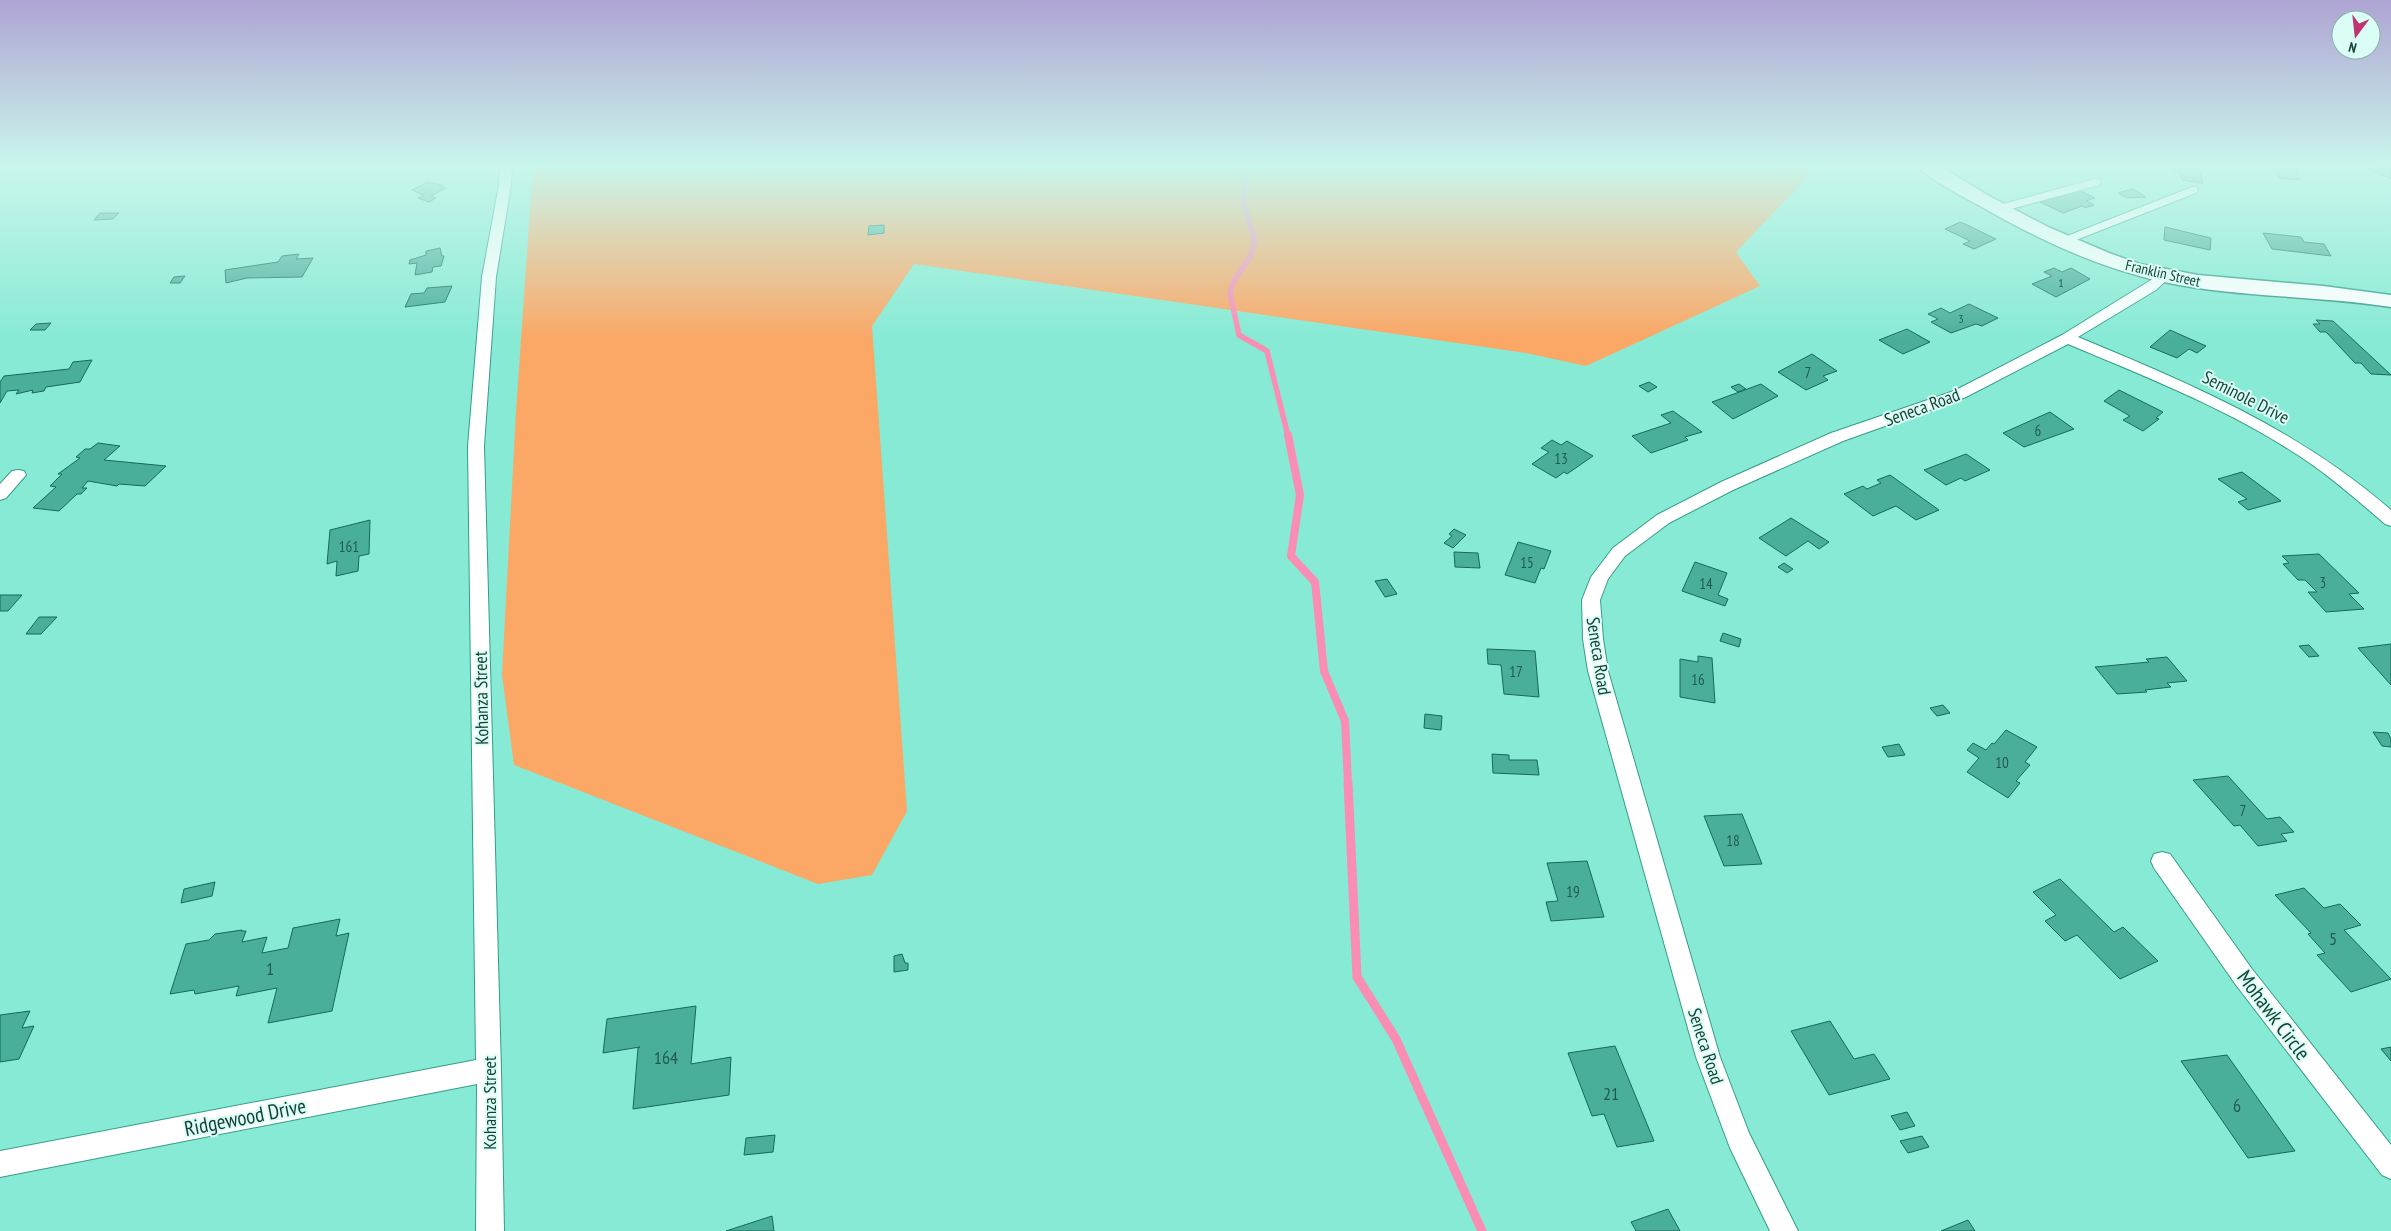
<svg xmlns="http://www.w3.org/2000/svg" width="2391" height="1231" viewBox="0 0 2391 1231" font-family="'PT Sans Narrow',sans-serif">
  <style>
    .green { fill: #fba765 }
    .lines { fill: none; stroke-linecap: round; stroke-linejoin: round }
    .stream-far2 { stroke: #f98db4; stroke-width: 5.5 }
    .stream-far1 { stroke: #f98db4; stroke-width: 8 }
    .stream { stroke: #f98db4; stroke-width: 9 }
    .building { fill: #49af9a; stroke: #16695b }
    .service-casing { stroke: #349d89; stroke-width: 9 }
    .minor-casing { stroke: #349d89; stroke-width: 2 }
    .secondary-casing { stroke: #349d89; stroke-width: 3 }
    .service { stroke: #fff; stroke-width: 7 }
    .minor { fill: #fff; fill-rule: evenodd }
    .secondary { fill: #fff; fill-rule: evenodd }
    .labels { text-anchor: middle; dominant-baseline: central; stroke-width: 4; stroke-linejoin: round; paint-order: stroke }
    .far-number-label { font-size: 12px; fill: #215b4f }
    .far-street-label { font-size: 15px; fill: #143f36; stroke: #dafef5 }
    .number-label { font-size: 15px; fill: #215b4f }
    .street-label { font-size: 18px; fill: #143f36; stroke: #dafef5 }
    .near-number-label { font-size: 18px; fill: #215b4f }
    .near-street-label { font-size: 21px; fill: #143f36; stroke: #dafef5 }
  </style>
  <rect width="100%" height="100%" fill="#87ead4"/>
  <path class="green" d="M533,166h1285l-82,86 24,34 -174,80 -60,-13 -612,-89 -42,62 35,485 -35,64 -54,9 -304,-119 -12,-90 14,-263z"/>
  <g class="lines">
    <path class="stream-far2" d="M1246,166l-2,40 9,27 1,12 -4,12 -16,23 -4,13 9,42 28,16 21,85"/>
    <path class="stream-far1" d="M1288,435l12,60 -9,61 24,26 9,89 21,50 3,63"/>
    <path class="stream" d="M1348,783l9,194 39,62 86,192"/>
  </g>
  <path class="building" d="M2173,166h25l5,17 -21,-3 -3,-8h-5z
    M2271,166h24l4,6h-5l6,8 -21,-2z
    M2363,166l28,1v12z
    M428,182l15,3 -2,2 5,1 -15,8 5,2 -7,4 -11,-4 6,-3 -12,-5z
    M2133,189l13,8 -19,1 -9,-5z
    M2079,190l16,8 -9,3 8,4 -9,3 -3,-2 -19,7 -23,-11z
    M100,213h19l-6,6 -19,1z
    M1960,222l5,2 31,15 -22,10 -11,-5 7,-3 -25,-12z
    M884,225v8l-16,2 1,-9z
    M2165,227l46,11 -1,12 -46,-10z
    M2263,233l38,4 3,5 20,2 7,12 -59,-7z
    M440,248l2,8h2l-3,10 -8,1 -1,5 -17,3 2,-12 -8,1 1,-4 16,-5v-4z
    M299,254l-3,5 17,-1 -11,19 -55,1 -21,5 -1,-13 53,-8 4,-6z
    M2054,268l8,4 9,-4 19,11 -34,18 -24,-13 20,-8 -8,-4z
    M185,276l-5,7h-10l4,-6z
    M452,286l-7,16 -40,5 6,-13 13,-1 3,-5z
    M1969,304l29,14 -16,8 -6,-2 -25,9 -20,-11 7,-3 -10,-5 13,-6 9,5z
    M2316,320l17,1 58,54 -20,-1 -10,-11h-6l-29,-31h-6l-7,-8h7z
    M51,323l-6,7h-15l6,-6z
    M1907,329l23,13 -27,12 -24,-14z
    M2170,330l36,16 -9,7 -8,-4 -12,9 -27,-11z
    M1812,354l25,17 -14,5 5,4 -22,10 -28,-18z
    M92,360l-12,22 -34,5 -2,4 -12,2 1,-3 -17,4 3,-4 -12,1 -7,12v-21l4,-6 65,-7 4,-7z
    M1649,382l8,5 -9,5 -9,-6z
    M1739,384l7,5 -8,3 -7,-5z
    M1761,384l17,12 -45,23 -21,-17z
    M2119,390l44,22 -7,6 3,1 -16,12 -20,-11 7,-4 -26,-15z
    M1673,411l29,21 -17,5 3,3 -37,13 -19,-17 39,-13 -10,-8z
    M2050,412l24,17 -50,18 -21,-14z
    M1552,440l9,5 6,-4 26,15 -26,18 -3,-2 -8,6 -24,-14 17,-12 -8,-4z
    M98,443l22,3 -16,14 62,6 -21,20 -26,-2 -2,2 -29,-5 -6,7h5l-6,6h-4l-18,17 -26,-3 23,-21 -6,-1 12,-12h-4l22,-16 -4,-1 9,-8h5z
    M1966,454l24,16 -25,11 -4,-3 -15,7 -22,-15z
    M2242,472l39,29 -33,9 -10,-8 9,-3 -29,-20z
    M1890,475l49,35 -23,10 -20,-14 -23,10 -29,-22 19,-8 4,3 14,-6 -4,-3z
    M1791,518l38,24 -10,7 -11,-8 -22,15 -27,-18z
    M370,520l-1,34 -10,2 -1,15 -22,5 1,-15 -10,3 3,-34z
    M1454,529l12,6 -13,13 -9,-5 8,-7 -3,-2z
    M1518,542l33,9 -7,18 -3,-1 -6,15 -30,-8z
    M1454,552l24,1 2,15 -25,-1z
    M2319,554l40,39 -10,1 15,15 -38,3 -18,-20h9l-12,-12h-7l-15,-16 6,-1 -7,-7z
    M1695,562l32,11 -9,22 10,4 -3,7 -43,-15z
    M1784,563l9,6 -6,4 -9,-6z
    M1387,579l10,15 -12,3 -10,-16z
    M0,595h22l-14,16h-8z
    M39,617h18l-16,17h-15z
    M1723,633l18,6 -2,8 -19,-6z
    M2391,644v41l-33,-37z
    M2309,645l10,11 -10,1 -10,-11z
    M1487,649l48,2 4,46 -35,-3 -3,-29 -13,-1z
    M1698,656l14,2 3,45 -35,-6v-38l18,3z
    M2167,657l20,24 -20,2 4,4 -26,3 2,2 -30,2 -22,-27 54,-5 -3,-3z
    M1943,705l7,8 -13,3 -7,-8z
    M1425,714l17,2 -1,14 -17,-2z
    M2006,730l31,17 -12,15 5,3 -14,16 4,2 -12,15 -41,-26 12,-14 -12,-8 6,-7 13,7 6,-7 2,1z
    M2373,732l15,1 3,6v8l-9,-1z
    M1899,744l6,11 -17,2 -6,-10z
    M1492,754l17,1v5h28l2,15 -46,-2z
    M2228,776l39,43 13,-2 14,15 -13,2 6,7 -29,5 -18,-21 -6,1 -41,-46z
    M1742,814l20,50 -38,2 -20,-50z
    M1587,861l17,56 -53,4 -5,-19 12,-1 -11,-38z
    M2060,879l54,53 9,-5 35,34 -38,18 -43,-44 -12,6 -20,-20 11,-6 -23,-23z
    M215,882l-3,14 -31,7 3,-14z
    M2304,888l20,20 16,-4 21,21 -17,5 47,49 -40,13 -34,-37 8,-2 -17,-19 3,-1 -36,-38z
    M340,919l-4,17 13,-3 -17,78 -64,12 9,-35 -41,8 3,-10 -44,8 -1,-4 -24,4 16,-50 23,-4 6,-6 27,-4 -1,1h5l-4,11 25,-5 -5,16 26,-5 5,-20z
    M902,954l3,9h3v7l-14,2v-16z
    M696,1006l-5,58 40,-7 -2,38 -96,14 5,-61 2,-1 -37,6 4,-34z
    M30,1011l-8,17 12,-2 -15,33 -19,3v-47z
    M1830,1021l24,38 20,-5 16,25 -61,16 -38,-64z
    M1615,1046l39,95 -37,6 -13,-33 -12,2 -24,-63z
    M2391,1047v14l-10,-12z
    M2227,1055l68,96 -47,7 -67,-97z
    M1907,1112l8,14 -15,4 -9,-14z
    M775,1135l-2,17 -29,3 2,-17z
    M1922,1136l7,11 -21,6 -8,-12z
    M1668,1209l12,22h-44l-5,-9z
    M772,1216l2,15h-48z
    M1968,1220l7,11h-34z"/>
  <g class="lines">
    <defs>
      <path id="service" d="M1998,209l99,-27
        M2064,241l130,-51"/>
      <path id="minor" d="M500,166h12l-1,19 -15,92 -12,169 17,624 3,161h-28l1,-147 -477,93v-26l476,-91 -8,-614 14,-169 17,-92z
        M2164,272l7,4 -15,14 -78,47c113,47 220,92 313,173v16l-6,-2c-23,-20 -46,-40 -71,-58 -75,-53 -163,-87 -246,-122l-102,53 -123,44 -110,49 -64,33 -44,33 -17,23 -8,21 3,39 5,32 112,386 29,76 49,98h-28l-40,-83 -34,-91 -108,-386 -5,-32 -1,-39 9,-23 22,-29 44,-33 64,-33 110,-49 123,-42 108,-56z
        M18,470l6,1 2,4 -20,23 -6,2v-16l12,-13z
        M2162,852l8,2 82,115 139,176v34l-9,-4 -146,-190 -82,-117 -3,-7 3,-7z"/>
      <path id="secondary" d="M1918,166h22l49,30 59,31 61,26 31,11 58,11 125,11 68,9v12c-75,-12 -153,-9 -227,-25 -65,-14 -125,-42 -182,-75 -15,-8 -55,-29 -64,-41z"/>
    </defs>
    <use href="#service" class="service-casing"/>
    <use href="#minor" class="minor-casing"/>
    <use href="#secondary" class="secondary-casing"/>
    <use href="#service" class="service"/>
    <use href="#minor" class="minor"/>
    <use href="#secondary" class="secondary"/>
  </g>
  <linearGradient id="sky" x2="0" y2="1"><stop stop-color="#afa4d3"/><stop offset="0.49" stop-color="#c9f6ec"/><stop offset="1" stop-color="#c9f6ec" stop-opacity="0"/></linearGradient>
  <rect width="2391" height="339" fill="url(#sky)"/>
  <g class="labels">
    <g class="far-number-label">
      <text x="2061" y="282">1</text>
      <text x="1961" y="318">3</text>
    </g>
    <g class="far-street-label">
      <text transform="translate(2163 273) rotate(13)">Franklin Street</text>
    </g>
    <g class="number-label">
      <text x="1808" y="372">7</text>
      <text x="2038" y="430">6</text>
      <text x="1561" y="458">13</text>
      <text x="349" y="546">161</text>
      <text x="1527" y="562">15</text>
      <text x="2323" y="582">3</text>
      <text x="1706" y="583">14</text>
      <text x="1516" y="671">17</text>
      <text x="1698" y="679">16</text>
      <text x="2002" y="762">10</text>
      <text x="2243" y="810">7</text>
      <text x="1733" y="840">18</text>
      <text x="1573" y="891">19</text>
    </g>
    <g class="street-label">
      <text transform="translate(2246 397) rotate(27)">Seminole Drive</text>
      <text transform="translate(1922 407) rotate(-20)">Seneca Road</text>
      <text transform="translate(1599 656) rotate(81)">Seneca Road</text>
      <text transform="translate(481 698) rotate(-91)">Kohanza Street</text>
      <text transform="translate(1706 1046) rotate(72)">Seneca Road</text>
      <text transform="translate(489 1103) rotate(-90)">Kohanza Street</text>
    </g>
    <g class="near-number-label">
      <text x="2333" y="938">5</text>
      <text x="270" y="968">1</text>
      <text x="666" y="1057">164</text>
      <text x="1611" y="1093">21</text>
      <text x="2237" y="1105">6</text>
    </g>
    <g class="near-street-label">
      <text transform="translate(2274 1015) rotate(53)">Mohawk Circle</text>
      <text transform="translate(245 1117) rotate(-11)">Ridgewood Drive</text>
    </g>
  </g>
  <g transform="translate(2356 35) rotate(195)"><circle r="24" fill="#dafef5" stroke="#8bb2a9"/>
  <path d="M0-4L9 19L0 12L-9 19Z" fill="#bd3471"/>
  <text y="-8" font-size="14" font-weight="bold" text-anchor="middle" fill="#143f36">N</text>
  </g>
</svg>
